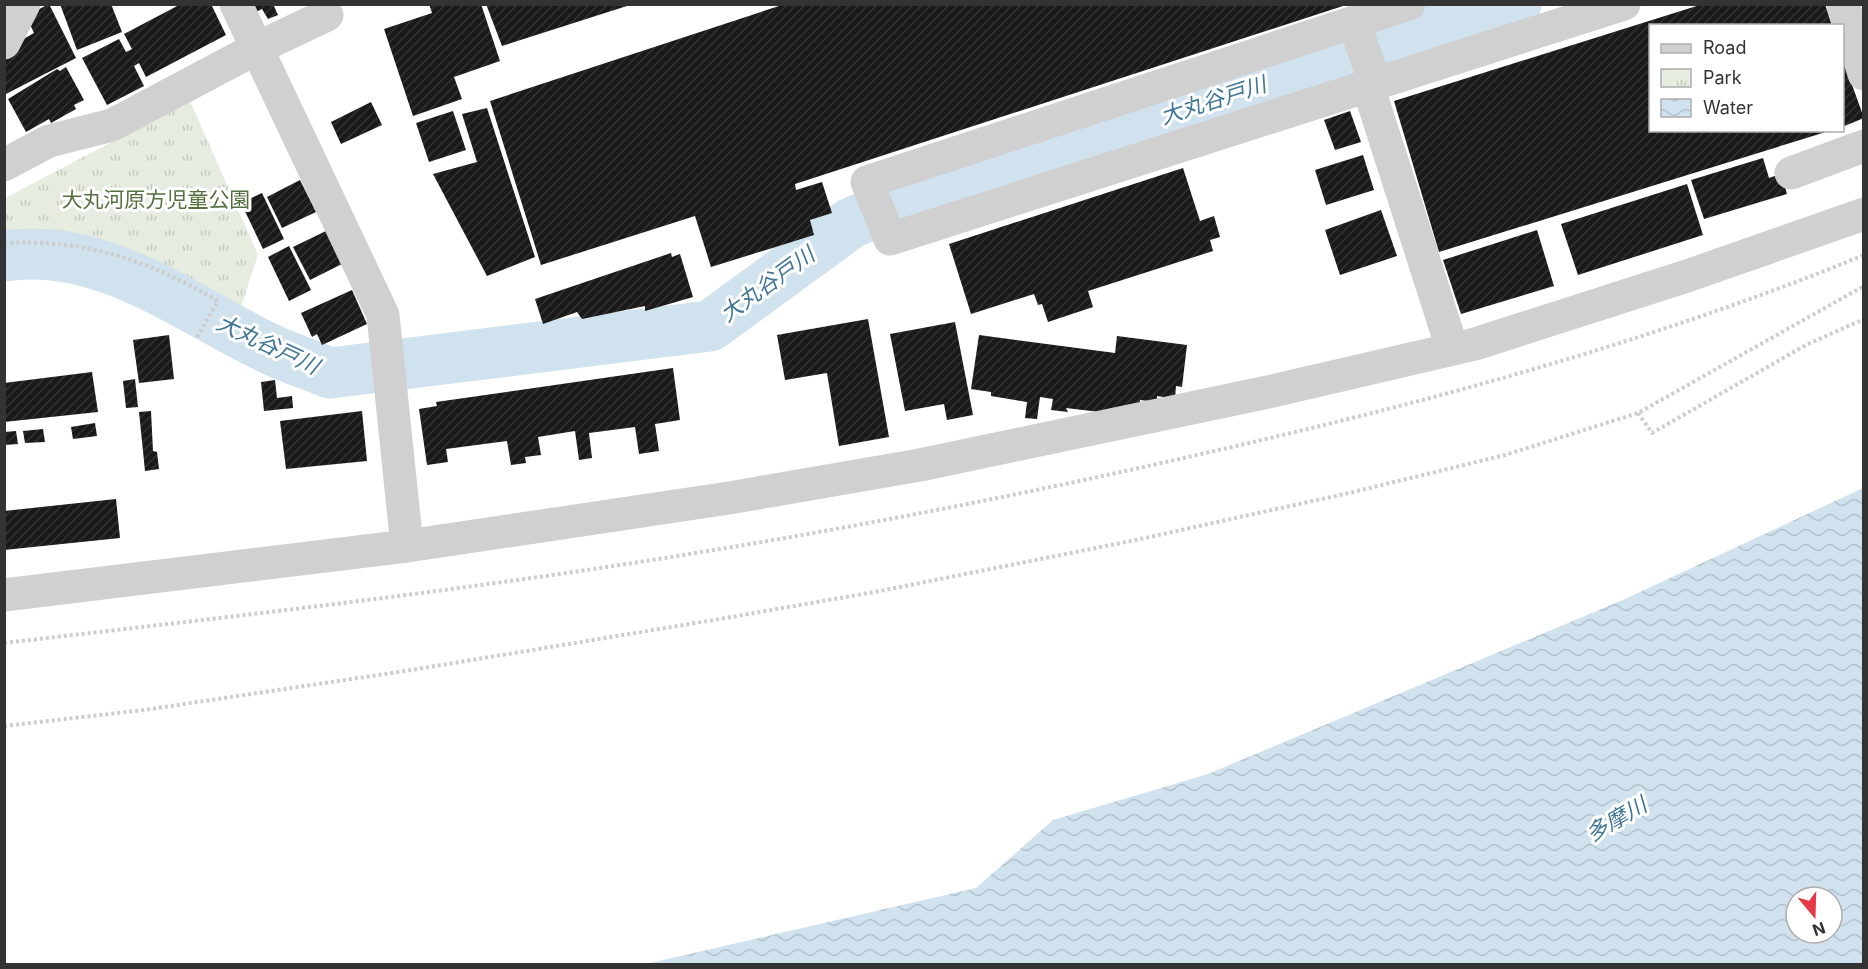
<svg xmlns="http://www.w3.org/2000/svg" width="1868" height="969" viewBox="0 0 1868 969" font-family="Inter,'Noto Sans JP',sans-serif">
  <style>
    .park { fill: url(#park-tufts) }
    .water { fill: url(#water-waves); fill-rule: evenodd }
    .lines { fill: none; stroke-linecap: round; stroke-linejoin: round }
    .river { stroke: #cfe2ee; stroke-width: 51 }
    .building { fill: url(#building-hatch) }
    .path { stroke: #cdcdcd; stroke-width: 4; stroke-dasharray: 3 3; stroke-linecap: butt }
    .minor { stroke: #d0d0d0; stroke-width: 33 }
    .labels { text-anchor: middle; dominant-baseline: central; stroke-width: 6; stroke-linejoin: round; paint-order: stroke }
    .park-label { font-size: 21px; fill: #56703f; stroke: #fff }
    .water-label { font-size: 22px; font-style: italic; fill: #3f7597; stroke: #fff }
  </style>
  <defs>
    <pattern id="park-tufts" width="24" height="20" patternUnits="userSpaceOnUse" patternTransform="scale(1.5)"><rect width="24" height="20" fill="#e6ecdf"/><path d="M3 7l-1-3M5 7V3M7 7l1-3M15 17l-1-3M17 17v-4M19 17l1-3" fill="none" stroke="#c6cbc0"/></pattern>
    <pattern id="water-waves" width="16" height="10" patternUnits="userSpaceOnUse" patternTransform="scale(1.5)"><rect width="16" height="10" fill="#cfe2ee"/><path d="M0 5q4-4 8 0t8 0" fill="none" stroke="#b2c2cd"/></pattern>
    <pattern id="building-hatch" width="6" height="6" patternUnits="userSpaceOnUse" patternTransform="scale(1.5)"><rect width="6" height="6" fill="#1a1a1a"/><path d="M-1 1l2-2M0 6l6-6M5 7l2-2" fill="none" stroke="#333"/></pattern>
  </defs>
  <rect width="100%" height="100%" fill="#fff"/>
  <path class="park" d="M190,101l68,154 -21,64c-54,-34 -117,-67 -182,-72 -17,-1 -34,0 -50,0v-49z"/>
  <path class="water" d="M1863,488v476h-1217l330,-76 77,-68 155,-46 417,-175zM1796,897h36v36h-36z"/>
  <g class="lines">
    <path class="river" d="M4,256c99,-15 182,53 266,93 19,9 40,16 60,24l380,-47 141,-103 85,-35 580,-184"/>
  </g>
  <path class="building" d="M49,4l27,54 -72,37v-33l14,-20 16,-9 -8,-17z
    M60,4h51l11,28 -45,18z
    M181,4h30l15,31 -80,42 -7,-14 -5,3 10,20 -37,19 -25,-47 37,-19 7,13 6,-3 -8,-15z
    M247,4h26l5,11 -10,4 -6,-10 -6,3z
    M429,4h52l19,57 -46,16 8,22 -49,17 -29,-87 48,-16z
    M486,4h144v1l-128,41z
    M785,4h561v1l-551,179 1,6 26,-8 10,31 -22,7 4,15 -103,32 -16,-51 -154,49 -51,-164z
    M1703,4h122l7,22h-182v104l179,1 -390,121 -45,-151z
    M1842,57l22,61 -22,9z
    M66,67l18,33 -10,5 2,4 -25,14 -2,-4 -23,13 -18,-33 49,-30 3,2z
    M371,102l11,23 -41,19 -10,-22z
    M487,108l48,149 -48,19 -54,-102 44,-12 -15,-48z
    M453,111l13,39 -37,12 -13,-39z
    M1350,111l11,31 -26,8 -11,-30z
    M1363,155l11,35 -48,15 -11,-35z
    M1763,158l6,20 12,-4 6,20 -83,25 -13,-39z
    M1183,168l17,53 14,-5 6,21 -10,3 3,11 -125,40 5,16 -45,15 -6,-18 -4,1 -4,-11 -63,20 -22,-70z
    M300,180l16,32 -34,16 -15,-31z
    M1687,184l16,51 -125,40 -17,-51z
    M262,193l22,46 -21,10 -22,-46z
    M1381,210l16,46 -57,19 -15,-45z
    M1537,230l17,56 -93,28 -18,-54z
    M326,231l16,33 -32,16 -17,-33z
    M289,246l22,44 -22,11 -21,-44z
    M671,253l1,4 8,-3 13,43 -48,14v-5l-63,13 -5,-7 -34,12 -8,-25z
    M352,290l15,34 -45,21 -5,-11 -5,3 -11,-24z
    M868,319l21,118 -50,9 -12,-73 -42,7 -8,-45z
    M955,322l18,93 -26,5 -3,-16 -39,7 -15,-77z
    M169,335l5,44 -35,4 -6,-43z
    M979,335l136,18 2,-17 70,9 -5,42 -6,-1 -1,13 -18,-3v6l-17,-2 -1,9 -14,6 -59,-7 2,4 -17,-2 2,-11 -13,-2 -3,22 -12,-1 2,-16 -36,-6v-4l-20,-3z
    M673,368l7,52 -25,4 4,27 -20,3 -4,-27 -46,6 3,25 -13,2 -4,-29 -37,6 3,18 -16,2 1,6 -15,2 -4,-24 -61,8 2,13 -21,3 -8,-56 18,-3 -1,-4z
    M92,372l6,40 -94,10v-39z
    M135,379l3,28 -12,1 -3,-27z
    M275,380l2,18 15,-2 1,12 -29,3 -3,-29z
    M151,411l2,40 4,1 2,17 -14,2 -6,-59z
    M362,411l5,50 -81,8 -6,-48z
    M95,423l2,13 -24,3 -2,-12z
    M43,429l2,13 -20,1 -2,-12z
    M16,431l2,13 -14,1v-13z
    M116,499l4,39 -116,12v-39z"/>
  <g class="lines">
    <path class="path" d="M4,243c82,-4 144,17 214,58l-22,38
      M1638,413l14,20 154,-88 58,-26
      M4,643c172,-20 343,-39 513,-63 237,-33 473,-77 706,-131 217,-50 434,-109 641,-194
      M4,726l140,-16 261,-39 309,-51 166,-29 256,-51 213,-47 156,-38 133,-42 226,-127"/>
    <path class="minor" d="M236,4l147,311 24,231
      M1409,4l-542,178 23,57 734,-235
      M1843,4l21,70
      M1354,22l21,62
      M4,43l20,-39
      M1368,86l84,262
      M4,165l45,-24 63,-16 145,-77 70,-33
      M1791,173l73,-27
      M4,595l403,-49 322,-48 191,-33 348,-73 207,-48 212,-68 177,-62"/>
  </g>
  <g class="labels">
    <g class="park-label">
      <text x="156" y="199">大丸河原方児童公園</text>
    </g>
    <g class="water-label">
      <text transform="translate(1213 100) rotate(-18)">大丸谷戸川</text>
      <text transform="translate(767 284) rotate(-36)">大丸谷戸川</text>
      <text transform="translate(268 344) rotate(25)">大丸谷戸川</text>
      <text transform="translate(1616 819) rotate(-30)">多摩川</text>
    </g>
  </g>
  <rect width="1868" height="969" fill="none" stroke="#333333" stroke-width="12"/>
  <rect x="1649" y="24" width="195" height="108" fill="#ffffff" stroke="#adadad" stroke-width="1.5"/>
  <rect x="1661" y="44" width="30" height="9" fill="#d0d0d0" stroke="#adadad" stroke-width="1.5"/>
  <text x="1703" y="54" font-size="18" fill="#333333">Road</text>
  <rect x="1661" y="69" width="30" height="18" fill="url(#park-tufts)" stroke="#adadad" stroke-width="1.5"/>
  <text x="1703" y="84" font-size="18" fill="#333333">Park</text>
  <rect x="1661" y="99" width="30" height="18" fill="url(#water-waves)" stroke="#adadad" stroke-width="1.5"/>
  <text x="1703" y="114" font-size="18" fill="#333333">Water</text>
  <g transform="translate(1814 915) rotate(161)"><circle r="28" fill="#ffffff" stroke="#adadad" stroke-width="1.5"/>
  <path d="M0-4.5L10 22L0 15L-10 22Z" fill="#e63946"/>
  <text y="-9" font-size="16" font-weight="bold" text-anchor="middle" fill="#333333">N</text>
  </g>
</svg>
